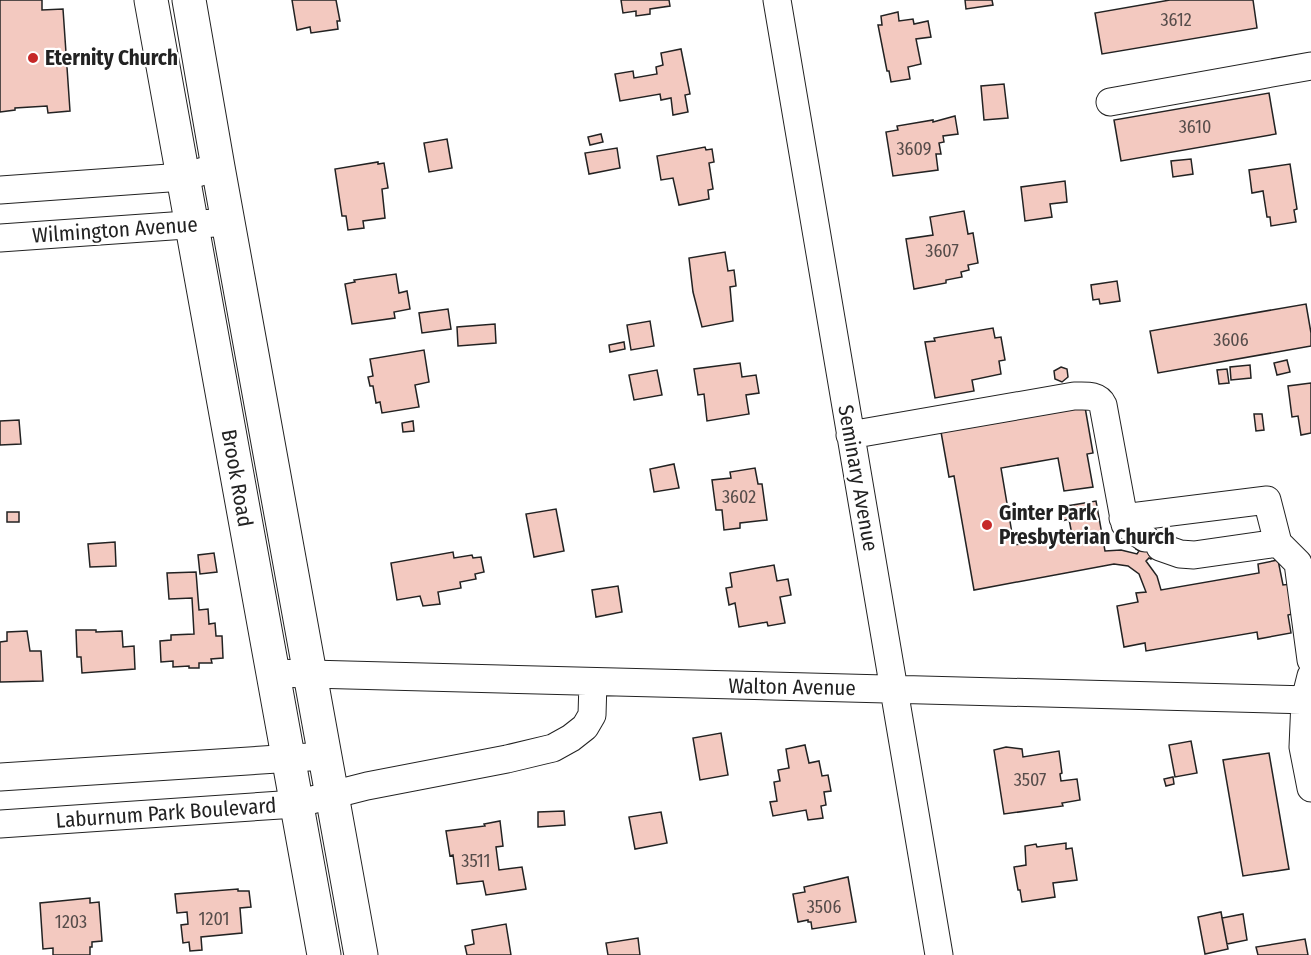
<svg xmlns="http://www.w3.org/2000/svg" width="1311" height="955" viewBox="0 0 1311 955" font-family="'Fira Sans Condensed',sans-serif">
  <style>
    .building { fill: #f3c9c0; stroke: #222; stroke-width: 1.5 }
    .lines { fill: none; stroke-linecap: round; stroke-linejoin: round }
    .minor-casing { stroke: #222; stroke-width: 29 }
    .major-casing { stroke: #222; stroke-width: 35 }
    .minor { stroke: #fff; stroke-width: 27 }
    .major { stroke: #fff; stroke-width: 33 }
    .poi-dot { fill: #c62828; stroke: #fff; stroke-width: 2 }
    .labels { text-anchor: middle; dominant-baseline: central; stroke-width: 4.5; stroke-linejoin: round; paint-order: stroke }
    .number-label { font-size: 18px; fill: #564c4a }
    .poi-label { font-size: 21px; font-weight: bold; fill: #222; stroke: #fff; text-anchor: start }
    .street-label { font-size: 21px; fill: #222; stroke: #fff }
  </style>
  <rect width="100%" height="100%" fill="#fff"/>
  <path class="building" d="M0,0h42v10l21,-1 7,102 -22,2 -1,-7 -32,2v2l-15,2z
    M292,0h44l4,21h-3l1,8 -27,4 -1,-6 -13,3z
    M621,0h48l1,6 -20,3v5l-14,2v-5l-13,2z
    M965,0h27l1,5 -27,4z
    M1170,0h83l4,28 -155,26 -7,-41z
    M898,12l1,9 14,-2 1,5 14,-3 3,16 -15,2 5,25 -13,3 2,12 -19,3 -2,-11h-2l-9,-46h4l-1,-9z
    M681,49l9,45 -5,1 3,17 -15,3 -2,-17 -10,2 -1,-6 -40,7 -5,-27 18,-3 1,7 23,-4 -1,-7 7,-2 -2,-12z
    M1004,84l4,34 -24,2 -3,-34z
    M1269,93l7,41 -155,27 -7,-41z
    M955,116l3,18 -15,2 1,6 -5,1 2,11h-5l2,16 -45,6 -7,-44 12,-2 -1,-4 36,-6v2z
    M601,134l2,8 -13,3 -2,-8z
    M447,139l5,29 -23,4 -5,-29z
    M705,147l1,3 6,-1 2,13 -5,1 4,26 -5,1 1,9 -30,6 -6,-27 -12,2 -4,-24z
    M617,148l3,20 -31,6 -4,-21z
    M1191,159l2,15 -20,3 -2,-16z
    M378,162v2l6,-1 4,25 -6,1 3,29 -22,3 1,7 -16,2 -2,-14h-4l-7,-47z
    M1290,164l7,45 -3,1 2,12 -25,4 -1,-9h-3l-4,-26 -11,2 -3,-23z
    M1065,181l2,21 -17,2 2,13 -27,4 -4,-34z
    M964,211l4,23 5,-1 5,30 -10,2 1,5 -8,2 1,5 -16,3v3l-32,6 -8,-50 27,-4 -3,-18z
    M725,252l3,19 6,-1 2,16 -6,1 3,34 -31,6 -9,-35 -4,-34z
    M396,274l3,19 8,-2 3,18 -16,3 1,6 -43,6 -7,-40 10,-2 -1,-2z
    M1117,281l3,20 -20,3 -1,-5 -6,1 -2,-15z
    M1306,304l5,29v13l-153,27 -8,-42z
    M448,309l3,20 -29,4 -3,-20z
    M650,321l4,25 -23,4 -4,-25z
    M495,324l1,19 -38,3 -1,-19z
    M993,328l2,10 6,-1 4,23 -6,1 2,13 -29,6 2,11 -39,7 -10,-56 10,-1 -1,-3z
    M624,342l1,7 -15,3 -1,-7z
    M424,350l5,32 -14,3 4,22 -37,6 -2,-11 -4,1 -3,-17h-3l-2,-9 5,-1 -3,-17z
    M1287,360l3,12 -13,3 -3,-12z
    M740,363l2,14 14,-2 3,18 -13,2 3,19 -42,7 -3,-27 -6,1 -4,-26z
    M1250,365l1,13 -20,2 -1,-13z
    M1061,367l6,2 1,8 -6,5 -7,-3 -1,-8z
    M1227,369l2,14 -10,1 -2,-14z
    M657,370l5,25 -28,5 -5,-25z
    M1311,383v50l-10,2 -3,-19 -6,1 -4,-31z
    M1085,407l8,46 -6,1 6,33 -29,4 -6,-33 -57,10 13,77 58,-10 -3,-16 -7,2 -1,-10 6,-1v-4l29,-5 9,50 16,-1 16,4 2,-3 -3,-2 15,-20 15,11 -15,19 -2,-1 -3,3 11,15 4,14 98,-17 -1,-9 20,-4 5,25 8,-1 5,29 -8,2 3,18 -33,6 -1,-7 -111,19 -1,-8 -21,4 -7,-41 21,-4 -2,-9 10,-1 -7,-18 -11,-8 -14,-2 -140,26 -20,-114 -5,1 -8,-45z
    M1254,414h8l2,16 -8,1z
    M19,420l2,24 -21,1v-24z
    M413,421l1,10 -11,1 -1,-9z
    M674,464l5,24 -25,4 -4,-23z
    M755,468l3,16h4l5,36 -27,3v5l-16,2 -2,-20h-6l-4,-30 19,-2 -1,-6z
    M556,509l8,42 -30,6 -8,-43z
    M7,512h12v10h-12z
    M115,542l1,24 -26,1 -2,-23z
    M453,552l1,6 18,-3 1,3 8,-1 3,15 -9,2 1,5 -16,3 1,6 -23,4 2,12 -17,2 -3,-10 -23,4 -6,-37z
    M214,553l3,19 -17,2 -2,-19z
    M774,565l3,16 11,-2 3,16 -11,2 5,26 -17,3 -1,-4 -28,5 -4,-24 -6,2 -3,-17 6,-1 -2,-14z
    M196,572l3,38 9,-1 1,15 6,-1 1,13h6l1,22 -12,1 1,4h-13v5h-10v-2l-16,1v-6l-12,1 -1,-21 11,-1v-5l23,-1 -2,-36 -23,1 -2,-26z
    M618,586l4,26 -26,5 -4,-27z
    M76,630h20v2l26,-1 1,16 11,-1 1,23 -53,4 -1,-16h-4z
    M27,631l3,20h11l2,30 -43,1v-40l7,-1v-9z
    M721,733l7,42 -28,5 -7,-42z
    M1191,741l6,32 -22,4 -6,-32z
    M805,745l4,18 10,-2 3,15 6,-1 3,16 -7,1 2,13 -5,1 2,12 -15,2 -2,-10 -33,6 -3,-14 7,-1 -3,-19 6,-1 -2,-11 11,-2 -3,-19z
    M1006,747l16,2 1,8 36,-6 3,22 -2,1 1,7 16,-2 3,21 -18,3 1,3 -59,8 -10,-64z
    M1269,753l20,116 -46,7 -20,-116z
    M1173,777l1,7 -8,2 -2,-7z
    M564,811l1,14 -27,2v-15z
    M661,812l6,31 -32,6 -6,-32z
    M500,821l3,25 -7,1 3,23 23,-3 4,22 -40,6 -3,-14 -26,3 -4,-29 -3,1 -4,-25 39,-5 -1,-2z
    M1066,843v6l6,-1 5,32 -24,3 2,14 -33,5 -2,-12h-2l-4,-23 12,-2 -1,-19 11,-2 1,3z
    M848,877l8,45 -44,7 -1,-7h-3v-2l-10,2 -5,-28 12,-2 -1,-5z
    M238,889v2h11l2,16 -11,1 2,25 -41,4 1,13 -12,1 -1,-9 -6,1 -2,-18 7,-1 -1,-12 -10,1 -2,-19z
    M90,898v5l9,-1 3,39 -10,1v5h-2v8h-37v-7l-10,1 -3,-46z
    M1221,912l7,37 -23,5 -7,-37z
    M1243,914l4,26 -20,4 -5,-26z
    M506,924l5,31h-44l-2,-9 9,-2 -2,-14z
    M638,938l2,17h-32l-2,-12z
    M1305,939l3,16h-50l-2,-8z"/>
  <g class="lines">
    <defs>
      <path id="minor" d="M777,0l162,955
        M1110,102l201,-36
        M0,190l183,-13 35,-10
        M0,238l229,-16
        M850,435l224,-39c11,0 24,-2 29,9l22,119 20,14
        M1123,518l144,-18 11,43
        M1160,547l20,7 14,1 84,-12 20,20 13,97
        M272,673l1039,27
        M1311,676l-6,24 -2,47 8,41
        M0,777l325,-21
        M0,824l296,-20 71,-18 140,-27 46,-11 18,-10 14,-11 7,-12 1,-33"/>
      <path id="major" d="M151,0l173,955
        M189,0l29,167 143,788"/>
    </defs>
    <use href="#minor" class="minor-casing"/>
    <use href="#major" class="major-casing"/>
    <use href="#minor" class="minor"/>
    <use href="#major" class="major"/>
  </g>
  <g class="poi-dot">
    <circle cx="33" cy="58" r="6"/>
    <circle cx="987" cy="525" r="6"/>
  </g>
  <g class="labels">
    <g class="number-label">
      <text x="1176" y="20">3612</text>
      <text x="1195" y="127">3610</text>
      <text x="914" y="149">3609</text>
      <text x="942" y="251">3607</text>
      <text x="1231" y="340">3606</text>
      <text x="739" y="497">3602</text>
      <text x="1030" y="780">3507</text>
      <text x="476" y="861">3511</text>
      <text x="824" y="907">3506</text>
      <text x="214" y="919">1201</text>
      <text x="71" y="922">1203</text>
    </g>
    <g class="poi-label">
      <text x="45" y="58">Eternity Church</text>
      <text x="999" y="513">Ginter Park<tspan x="999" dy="24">Presbyterian Church</tspan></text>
    </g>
    <g class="street-label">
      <text transform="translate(115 230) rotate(-4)">Wilmington Avenue</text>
      <text transform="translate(237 478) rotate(80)">Brook Road</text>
      <text transform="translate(858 478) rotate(80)">Seminary Avenue</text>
      <text transform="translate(792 687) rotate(1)">Walton Avenue</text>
      <text transform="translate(166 813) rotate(-4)">Laburnum Park Boulevard</text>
    </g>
  </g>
</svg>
